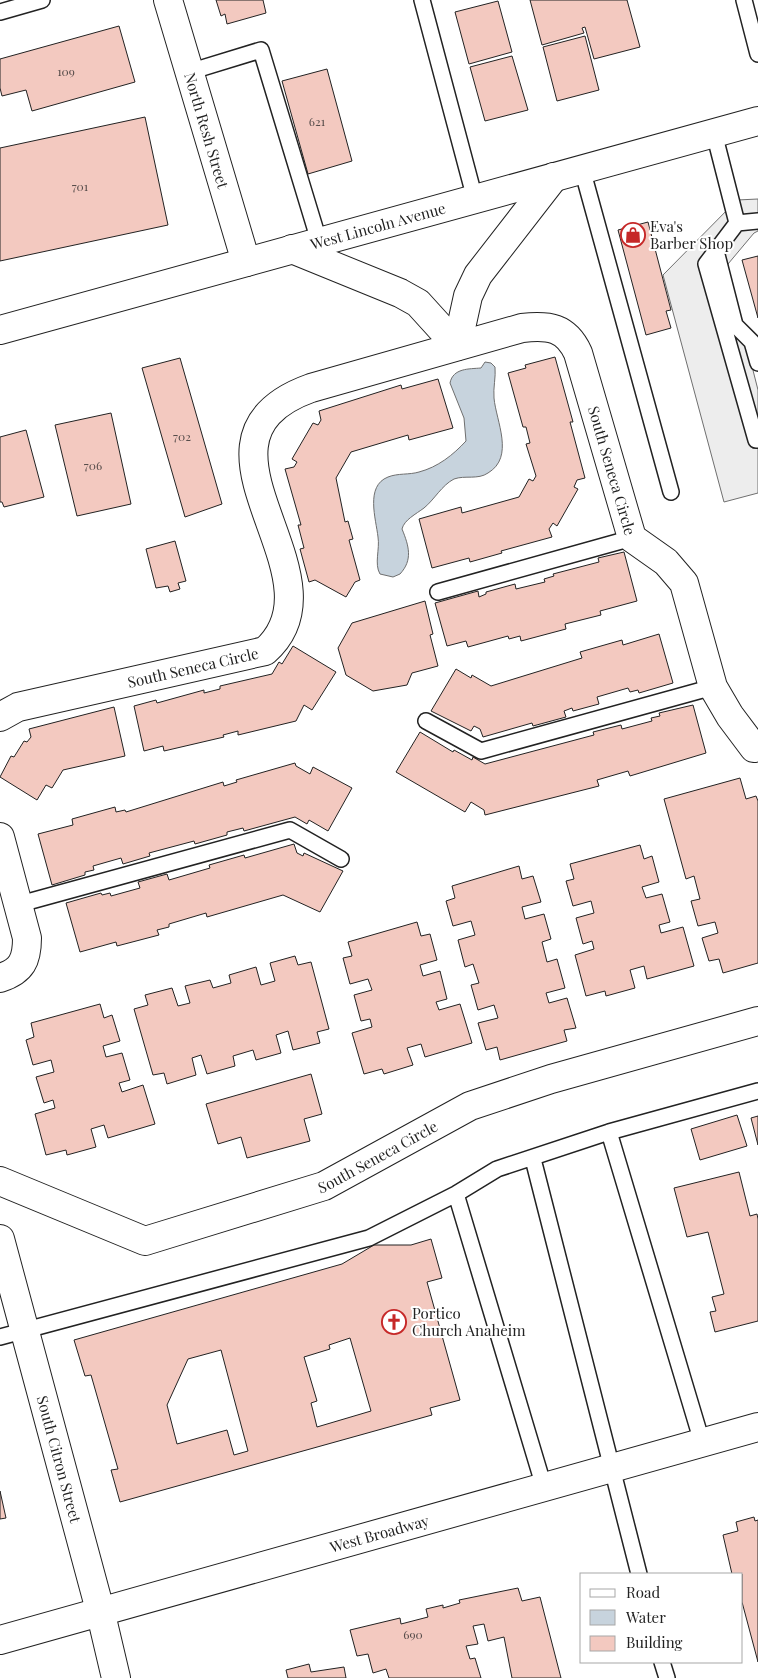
<svg xmlns="http://www.w3.org/2000/svg" width="758" height="1678" viewBox="0 0 758 1678" font-family="'Playfair Display',serif">
  <style>
    .parking { fill: #ededed; stroke: #6f6f6f }
    .water { fill: #c7d3dd; stroke: #6f6f6f }
    .building { fill: #f3c9c0; stroke: #222; fill-rule: evenodd }
    .lines { fill: none; stroke-linecap: round; stroke-linejoin: round }
    .lane-casing { stroke: #222; stroke-width: 18 }
    .street-casing { stroke: #222; stroke-width: 30 }
    .secondary-casing { stroke: #222; stroke-width: 30 }
    .primary-casing { stroke: #222; stroke-width: 30 }
    .lane { stroke: #fff; stroke-width: 15 }
    .street { stroke: #fff; stroke-width: 28 }
    .secondary { stroke: #fff; stroke-width: 28 }
    .primary { stroke: #fff; stroke-width: 28 }
    .labels { text-anchor: middle; dominant-baseline: central; stroke-width: 4; stroke-linejoin: round; paint-order: stroke }
    .number-label { font-size: 12px; fill: #564c4a }
    .street-label { font-size: 15px; fill: #222; stroke: #fff }
    .poi-label { font-size: 15px; fill: #222; stroke: #fff; text-anchor: start }
  </style>
  <rect width="100%" height="100%" fill="#fff"/>
  <path class="parking" d="M758,199v32l-4,2 -26,31 -1,4 31,122v103l-34,9 -61,-227 74,-75z"/>
  <path class="water" d="M485,362l6,1 4,4c1,10 -2,21 -1,31 2,23 21,59 -6,75 -10,7 -23,2 -34,6 -12,6 -20,21 -30,29 -8,6 -20,12 -22,21 7,17 11,31 -2,45l-7,3 -13,-3c-6,-10 0,-25 -2,-37 -2,-18 -13,-51 10,-60 10,-4 21,-2 31,-5 19,-5 34,-17 47,-31l-2,-23 -14,-35c3,-15 19,-14 31,-15z"/>
  <path class="building" d="M216,0h47l3,13 -39,11 -2,-10 -4,2z
    M530,0h97l13,47 -46,12 -9,-32 -3,1 2,5 -42,12z
    M498,1l14,51 -43,12 -14,-52z
    M119,26l16,56 -103,29 -6,-21 -24,6 -2,-8v-29z
    M585,36l14,54 -42,11 -14,-54z
    M512,56l16,54 -43,11 -15,-54z
    M327,69l25,92 -44,13 -26,-93z
    M145,117l23,108 -168,36v-113z
    M648,222l23,88 -5,1 5,17 -25,7 -28,-105z
    M758,256v62l-16,-58z
    M555,357l18,65h-3l15,56 -8,2 -3,7 4,2 -21,37 -4,-3 -4,6 3,8 -51,14 1,2 -32,9 -1,-4 -37,10 -13,-49 42,-12 1,6 57,-16 10,-18 4,2 3,-5 -10,-32 4,-1 -4,-16h-3l-15,-54 18,-5 -1,-3z
    M180,358l42,146 -37,13 -43,-149z
    M438,379l15,49 -44,12 -1,-5 -57,17 -15,26 9,44 3,-1 5,18 -4,1 11,40 -5,2 -9,15 -31,-17 -6,2 -9,-33 4,-1 -6,-23h3l-16,-56 9,-2 3,-5 -5,-3 21,-36 5,2 3,-5 -2,-9 82,-26 1,4z
    M111,413l20,91 -54,12 -22,-91z
    M26,430l18,67 -40,10 -2,-5h-2v-65z
    M175,541l11,40 -8,2 2,6 -10,3 -2,-6 -12,2 -10,-39z
    M624,552l13,49 -37,10 1,4 -36,9 1,5 -45,12 -1,-5 -11,3 -1,-3 -40,11 -2,-6 -19,5 -12,-43 43,-12 1,6 7,-3v-2l29,-8 1,5 29,-7 -1,-3 10,-3 -1,-2 46,-12 -1,-4z
    M425,601l8,33 -3,1 8,31 -26,7 -5,12 -34,6 -27,-16 -8,-27 14,-25z
    M659,634l14,49 -34,10 -1,-3 -8,2 -2,-4 -31,9 2,7 -26,7 -1,-3 -8,3 2,6 -33,9 -1,-3 -49,14 -3,-8 -6,-3 -3,5 -40,-20 25,-42 15,9 1,-3 19,11 91,-28 -2,-6 42,-12 1,5z
    M293,646l43,26 -24,38 -8,-5 -8,16 -58,14v-4l-15,4 1,2 -60,14 -1,-5 -19,5 -10,-45 22,-6 1,3 47,-13v3l16,-4v-3l52,-12 7,-12 3,2z
    M693,705l13,48 -76,23 -2,-5 -31,9 2,6 -114,29 -1,-5 -13,-8 -6,10 -69,-40 24,-40 33,20 1,-2 18,10 1,-3 12,7 109,-29 -1,-3 28,-7 1,4 30,-8 -1,-3 9,-2 -1,-3z
    M114,707l11,49 -62,14 -11,18 -6,-3 -9,15 -37,-23 11,-21 3,1 10,-16 3,1 4,-5 -2,-8z
    M295,763l1,3 14,8 3,-7 39,21 -24,43 -19,-11 -2,4 -12,-7 -51,14 -1,-3 -16,4v3l-32,9 -1,-3 -45,12 1,3 -27,8 -2,-6 -28,8 1,4 -9,2v3l-33,10 -14,-51 35,-9 -1,-6 43,-12 1,5 9,-2 1,2 97,-30 1,4 13,-4 -1,-2z
    M740,778l6,21 10,-3 2,5v162l-35,10 -4,-14 -10,2 -7,-23 16,-5 -3,-11 -17,4 -7,-25 9,-2 -6,-23 -8,3 -22,-80z
    M294,844l3,9 6,3 1,-3 39,18 -23,41 -37,-17 -76,22 -1,-4 -37,11v3l-12,3 2,5 -42,11 -1,-4 -36,10 -14,-49 35,-10 1,2 8,-2 1,3 29,-8 -2,-6 29,-8 2,6 41,-12 -1,-3 35,-10 1,3z
    M640,845l4,14 8,-3 7,26 -17,5 4,11 16,-4 8,28 -11,3 2,8 22,-6 11,39 -47,13 -3,-13 -14,4 5,18 -29,8 -1,-5 -19,5 -11,-41 19,-6 -2,-8 -9,3 -7,-26 18,-5 -3,-12 -18,5 -7,-25 8,-2 -4,-15z
    M519,866l3,13 11,-3 8,26 -19,5 3,12 19,-5 7,25 -9,3 5,20 10,-3 8,29 -19,5 3,10 18,-5 9,30 -12,2 3,11 -67,19 -3,-13 -11,3 -8,-27 20,-5 -4,-13 -16,5 -7,-25 8,-2 -6,-19 -8,3 -7,-27 17,-5 -4,-14 -18,5 -7,-25 9,-3 -3,-12z
    M417,922l4,14 9,-2 7,26 -17,5 3,11 17,-5 7,28 -11,3 3,8 21,-6 12,39 -47,14 -4,-13 -14,4 6,17 -29,9 -2,-5 -18,5 -12,-41 20,-6 -2,-8 -9,2 -7,-26 18,-5 -4,-11 -18,5 -7,-26 9,-2 -4,-14z
    M295,956l3,9 13,-3 18,67 -12,3 3,11 -27,7 -5,-19 -12,4 5,18 -25,7 -3,-10 -20,6 2,10 -28,8 -6,-19 -9,3 4,17 -29,9 -3,-11 -11,2 -19,-66 14,-4 -3,-10 27,-7 6,18 12,-3 -5,-17 25,-6 3,8 18,-5 -2,-8 27,-8 5,18 14,-4 -5,-18z
    M100,1004l4,14 8,-3 8,26 -17,5 3,11 16,-4 8,27 -11,3 3,9 21,-7 12,39 -47,14 -4,-13 -13,4 5,18 -29,8 -1,-5 -20,5 -11,-41 20,-6 -2,-8 -9,3 -8,-26 18,-5 -3,-12 -18,5 -7,-25 8,-3 -3,-14z
    M311,1074l11,40 -18,5 6,22 -63,17 -6,-21 -23,7 -12,-40z
    M737,1115l10,31 -47,14 -9,-31z
    M758,1116v29l-7,-27z
    M739,1172l11,44 7,-2 1,5v102l-43,11 -5,-20 6,-1 -4,-14 12,-3 -16,-62 -21,5 -13,-49z
    M431,1239l11,39 -15,4 33,118 -30,8 2,7 -312,87 -9,-32 7,-1 -27,-94 -6,1 -11,-36 268,-76 32,-19h37zM350,1338l21,73 -54,16 -6,-24 6,-2 -13,-44 26,-8 -1,-4zM221,1350l27,101 -14,4 -7,-25 -50,14 -10,-39 21,-46z
    M0,1491l6,27 -6,1z
    M754,1517l1,4 3,-1v142l-16,-60v-28h-10l-9,-39 15,-4 -2,-9z
    M518,1588l4,13 18,-4 21,81h-49l-8,-41 -16,4 -4,-17 -11,2 5,18 -12,2 4,13 5,-1 6,20h-92l-3,-9 -13,4 -5,-19 -11,2 -7,-26 50,-12 1,6 27,-7 -2,-8 17,-4v3l17,-5 -1,-3z
    M309,1664l2,8 33,-5 2,11h-58l-2,-8z"/>
  <g class="lines">
    <defs>
      <path id="lane" d="M422,0l53,199
        M744,0l14,54
        M0,12l42,-12
        M189,72l72,-22 58,191
        M714,133l23,90
        M582,169l89,323
        M758,221l-21,2 -31,41 50,176h2
        M716,251l19,74 17,17 6,21
        M438,592l194,-54
        M426,721l55,30 232,-64
        M20,904l270,-74 51,29
        M609,1132l93,310
        M533,1159l106,415
        M456,1194l88,293
        M0,1337l369,-99 87,-44 41,-25 112,-37 149,-41
        M662,1662l5,16"/>
      <g id="street">
        <path id="s1" d="M168,0l78,262"/>
        <path d="M292,249l108,44 18,10 39,43"/>
        <path d="M457,346l11,-50 10,-21 76,-98"/>
        <path id="s2" d="M0,717l18,-10 247,-56c86,-76 -99,-211 46,-263l211,-60c27,-3 44,-1 56,25l54,185 34,24 18,21 29,104 17,29 24,32"/>
        <path d="M0,837l27,101c0,22 -5,33 -27,40"/>
        <path id="s3" d="M0,1181l145,60 179,-55 146,-80 81,-27 207,-58"/>
      </g>
      <g id="secondary">
        <path id="s4" d="M0,1239l100,371 16,68"/>
        <path id="s5" d="M0,1640l758,-213"/>
      </g>
      <g id="primary">
        <path id="s6" d="M0,330l758,-209"/>
      </g>
    </defs>
    <use href="#lane" class="lane-casing"/>
    <use href="#street" class="street-casing"/>
    <use href="#secondary" class="secondary-casing"/>
    <use href="#primary" class="primary-casing"/>
    <use href="#lane" class="lane"/>
    <use href="#street" class="street"/>
    <use href="#secondary" class="secondary"/>
    <use href="#primary" class="primary"/>
  </g>
  <defs>
    <symbol id="shop-ring" viewBox="-11 -11 22 22"><circle r="9.5" fill="#fff" stroke="#c62828" stroke-width="1.5"/><path d="M-5-2.5h2.3a2.7 3.5 0 0 1 5.4 0H5L5.5 6h-11ZM-1.5-2.5h3a1.5 2.3 0 0 0-3 0Z" fill="#c62828"/></symbol>
    <symbol id="church-ring" viewBox="-11 -11 22 22"><circle r="9.5" fill="#fff" stroke="#c62828" stroke-width="1.5"/><path d="M-1.2-6h2.4v3.5h3.3v2.4h-3.3V6h-2.4V-.1h-3.3v-2.4h3.3Z" fill="#c62828"/></symbol>
  </defs>
  <g fill-rule="evenodd">
    <use href="#shop-ring" x="619" y="221" width="28" height="28"/>
    <use href="#church-ring" x="380" y="1308" width="28" height="28"/>
  </g>
  <g class="labels">
    <g class="number-label">
      <text x="66" y="71">109</text>
      <text x="317" y="121">621</text>
      <text x="80" y="186">701</text>
      <text x="182" y="436">702</text>
      <text x="93" y="465">706</text>
      <text x="413" y="1634">690</text>
    </g>
    <g class="street-label">
      <text stroke="none"><textPath href="#s1" startOffset="136">North Resh Street</textPath></text>
      <text stroke="none"><textPath href="#s6" startOffset="392">West Lincoln Avenue</textPath></text>
      <text stroke="none"><textPath href="#s2" startOffset="986">South Seneca Circle</textPath></text>
      <text stroke="none"><textPath href="#s2" startOffset="200">South Seneca Circle</textPath></text>
      <text stroke="none"><textPath href="#s3" startOffset="405">South Seneca Circle</textPath></text>
      <text stroke="none"><textPath href="#s4" startOffset="228">South Citron Street</textPath></text>
      <text stroke="none"><textPath href="#s5" startOffset="394">West Broadway</textPath></text>
    </g>
    <g class="poi-label">
      <text x="650" y="226">Eva's<tspan x="650" dy="17">Barber Shop</tspan></text>
      <text x="412" y="1313">Portico<tspan x="412" dy="17">Church Anaheim</tspan></text>
    </g>
  </g>
  <rect x="580" y="1573" width="162" height="90" fill="#ffffff" stroke="#a7a7a7"/>
  <rect x="590" y="1589" width="25" height="8" fill="#ffffff" stroke="#a7a7a7"/>
  <text x="626" y="1598" font-size="15" fill="#222222">Road</text>
  <rect x="590" y="1610" width="25" height="15" fill="#c7d3dd" stroke="#a7a7a7"/>
  <text x="626" y="1623" font-size="15" fill="#222222">Water</text>
  <rect x="590" y="1636" width="25" height="15" fill="#f3c9c0" stroke="#a7a7a7"/>
  <text x="626" y="1648" font-size="15" fill="#222222">Building</text>
</svg>
